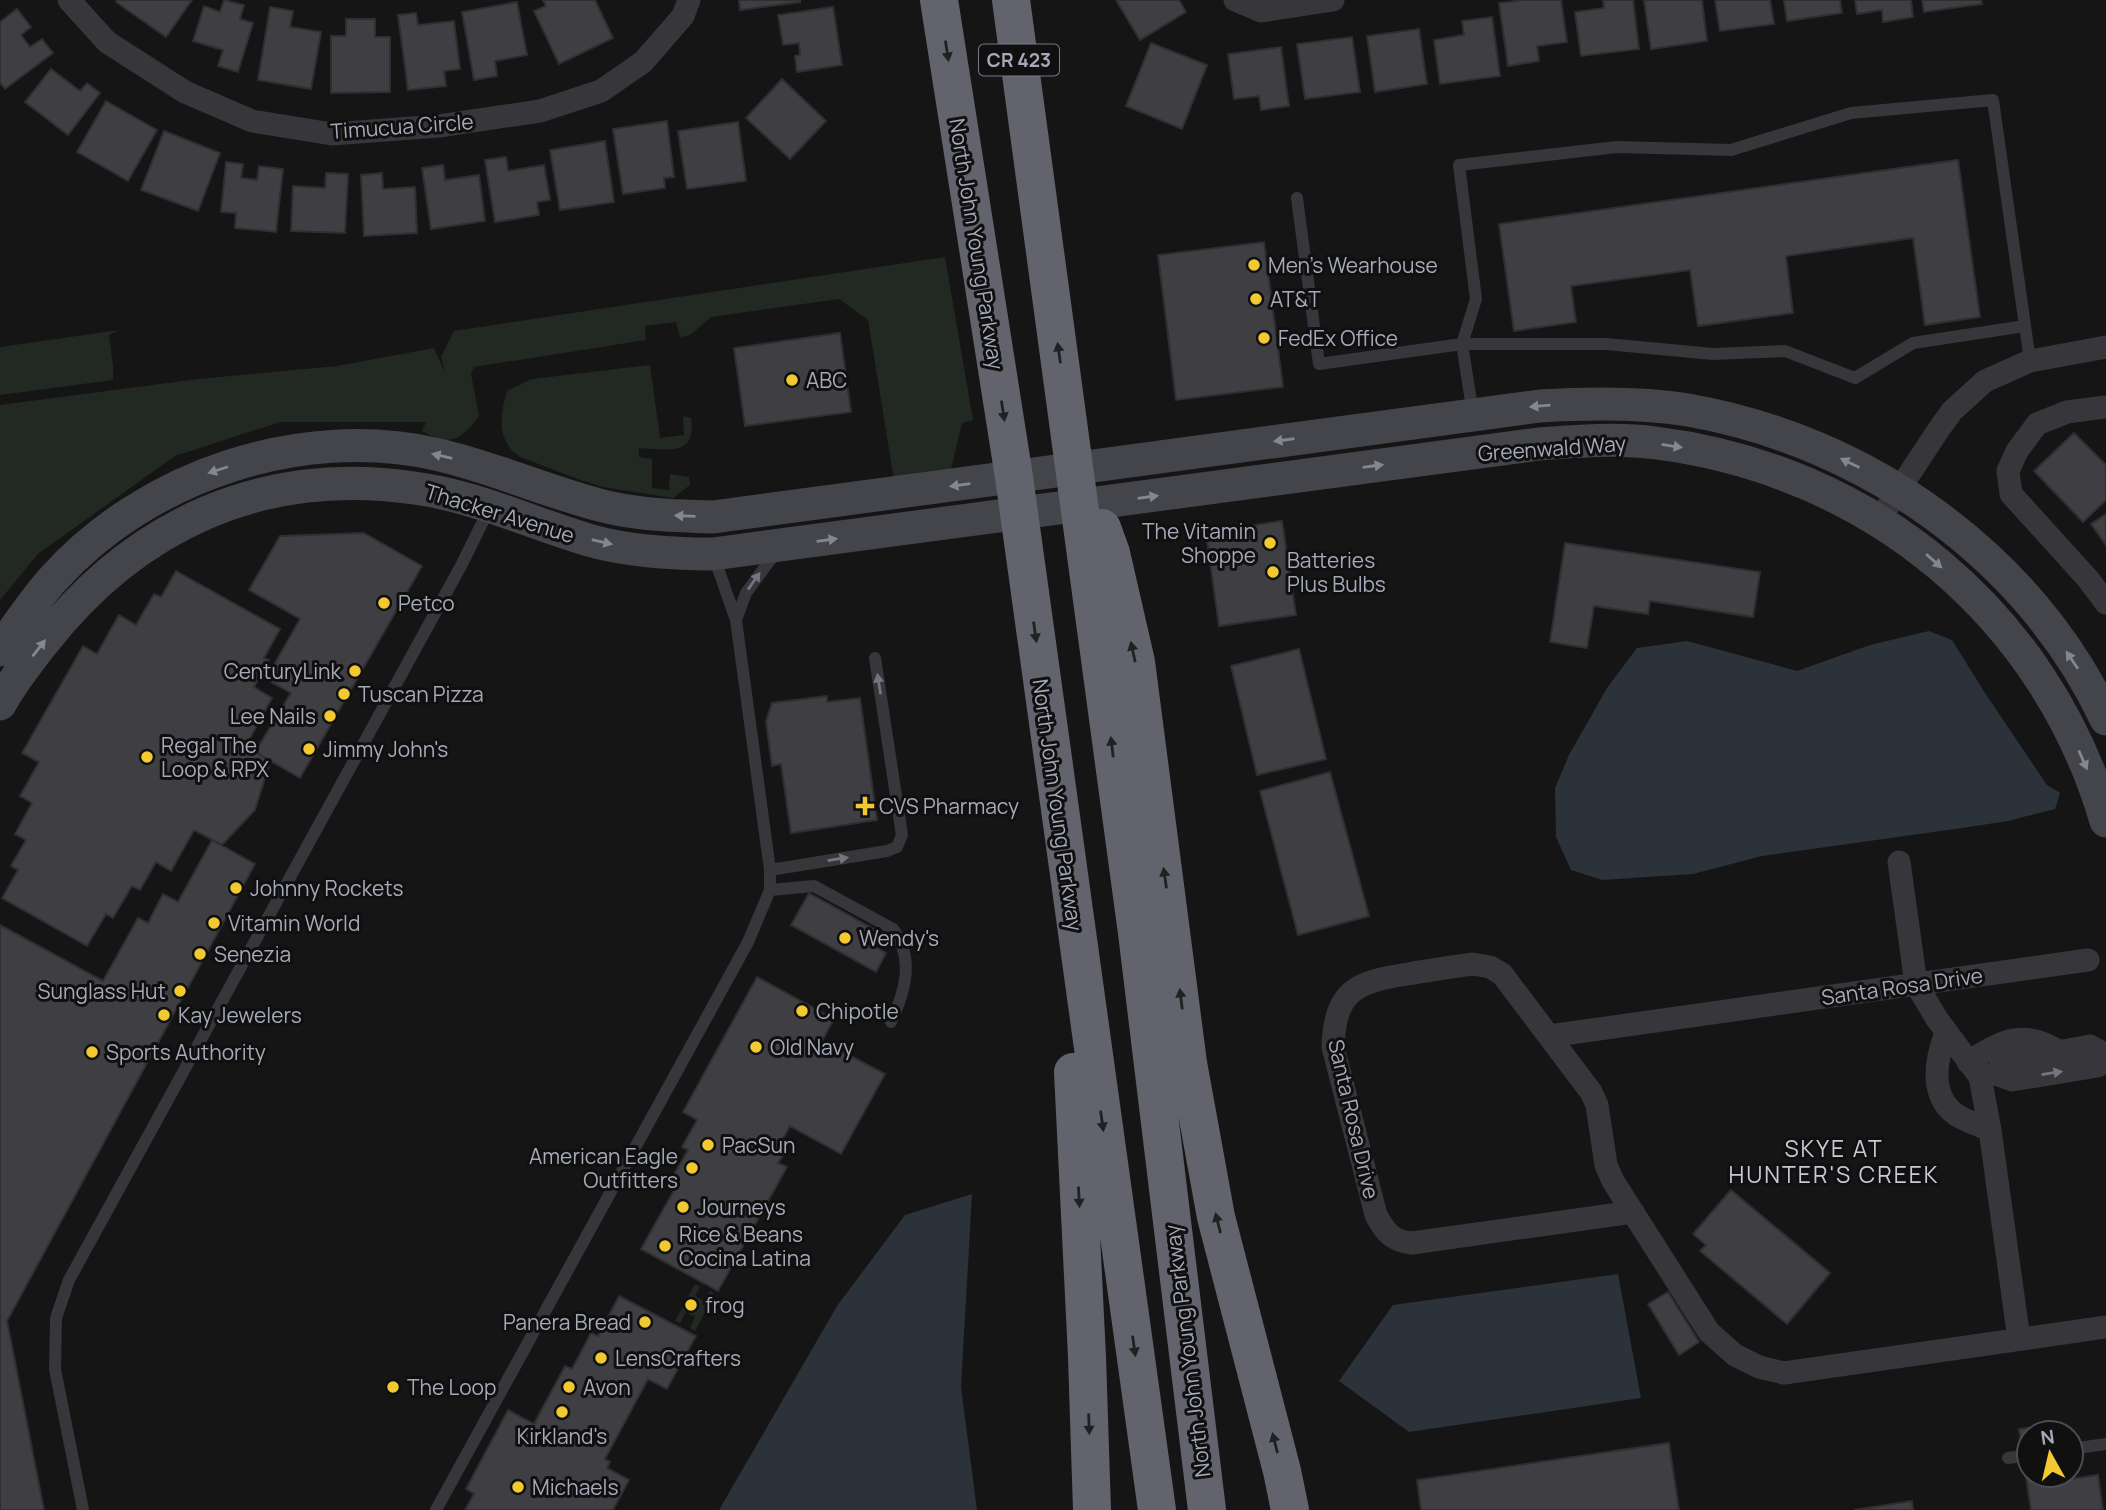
<svg xmlns="http://www.w3.org/2000/svg" width="2106" height="1510" viewBox="0 0 2106 1510" font-family="Manrope,sans-serif">
  <style>
    .green { fill: #212922 }
    .water { fill: #2b323a }
    .building { fill: #3f3f43; stroke: #2f2f32; stroke-width: 2 }
    .lines { fill: none; stroke-linecap: round; stroke-linejoin: round }
    .lane { stroke: #36363b; stroke-width: 12 }
    .street { stroke: #36363b; stroke-width: 23 }
    .secondary { stroke: #44454b; stroke-width: 33 }
    .highway { stroke: #62636d; stroke-width: 38 }
    .oneway { fill: #202123 }
    .oneway2 { fill: #848691 }
    .oneway3 { fill: #74757f }
    .poi-dot { fill: #f3c931; stroke: #101011; stroke-width: 2.5 }
    .labels { text-anchor: middle; dominant-baseline: central; stroke-width: 6; stroke-linejoin: round; paint-order: stroke }
    .shield { fill: #101011; stroke: #797b85; stroke-width: 2 }
    .shield-label { font-size: 19px; font-weight: bold; fill: #a6a9b7 }
    .street-label { font-size: 21px; fill: #a6a9b7; stroke: #101011 }
    .poi-label { font-size: 21px; fill: #a6a9b7; stroke: #101011; text-anchor: start }
    .neighbourhood-label { font-size: 23px; letter-spacing: 2px; fill: #c7c9d3; stroke: #101011 }
  </style>
  <rect width="100%" height="100%" fill="#151516"/>
  <path class="green" d="M945,257l28,163 -11,3 -11,46 -57,11 -26,-160 -29,-21 -128,18 -21,18 -10,2 -4,-15 -31,4 1,14 -172,27 -3,7 8,42c-19,25 -29,31 -57,15l4,-9h-146l-105,34 -137,98 -38,46v-195l198,-26 139,-13 97,-18 11,24 -4,-15 13,-26z
    M119,330l-10,5 4,31v14l-113,15v-48z
    M650,365l10,73 24,-3 -1,-19 8,2c6,40 -26,31 -52,30v9l13,2v29l17,2 1,-16 19,3 1,8 -17,13 -70,-11 -25,-8 -58,-22c-24,-16 -20,-42 -13,-66l25,-12z
    M695,1284l5,3 -5,9 9,5 6,-10 5,3 -20,37 -5,-3 5,-11 -9,-5 -6,11 -5,-2z"/>
  <path class="water" d="M1929,631l23,9 33,53 62,92 13,8 -5,16 -47,12 -46,7 -200,28 -69,18 -91,6 -31,-10 -15,-33 -1,-49 14,-33 38,-67 30,-40 50,-7 110,30 73,-26z
    M972,1194l-11,193 16,123h-258l118,-204 68,-91z
    M1618,1274l23,124 -232,34 -70,-51 54,-76z"/>
  <path class="building" d="M117,0h75l-26,37 -50,-35z
    M224,0l20,5 -4,14 13,4 -15,49 -20,-6 5,-16 -30,-9 11,-35 16,6z
    M543,0h52l18,38 -54,26 -25,-53 12,-5z
    M739,0h61v2l-60,8z
    M1116,0h63l7,12 -46,28z
    M1523,0h38l6,42 -30,4 2,15 -31,5 -9,-63z
    M1603,0h30l6,49 -58,7 -6,-44 29,-4z
    M1644,0h58l5,41 -56,8z
    M1715,0h55l4,24 -54,7z
    M1784,0h56l2,13 -55,8z
    M1855,0h56l2,17 -30,5 -1,-12 -25,4z
    M1922,0h59l1,4 -58,8z
    M517,2l10,53 -32,6 2,15 -23,4 -12,-68z
    M270,7l23,4 -3,16 31,5 -10,57 -53,-9z
    M833,7l9,58 -45,7 -2,-16 5,-1 -1,-12 -16,2 -5,-30z
    M17,9l14,18 -10,8 9,12 12,-8 11,14 -48,36 -5,-6v-61z
    M416,13l2,12 36,-4 6,48 -16,2 2,15 -38,4 -10,-75z
    M1492,17l8,59 -60,8 -6,-44 30,-5 -2,-14z
    M346,19h29v18h15v55l-59,1v-57h15z
    M1419,29l8,55 -52,8 -8,-56z
    M1352,37l8,55 -55,7 -8,-55z
    M1151,43l56,22 -25,64 -56,-23z
    M1281,47l8,59 -28,4 -2,-14 -25,3 -6,-45z
    M51,69l29,22 7,-8 13,10 -32,42 -43,-33z
    M782,79l44,42 -36,38 -44,-41z
    M106,101l51,29 -29,51 -51,-29z
    M667,121l7,56 -10,1 1,10 -42,6 -10,-65z
    M738,122l8,59 -59,8 -9,-58z
    M164,131l56,22 -22,58 -57,-21z
    M605,141l9,61 -54,8 -10,-60z
    M506,157l2,14 36,-6 6,35 -13,2 2,13 -44,7 -10,-62z
    M1958,160l22,157 -55,8 -12,-87 -127,18 7,57 -95,13 -8,-56 -119,16 5,36 -62,9 -15,-107z
    M226,162l17,2 -2,14 16,2 2,-14 24,3 -7,63 -41,-4 1,-15 -15,-1z
    M443,165l2,15 34,-5 6,46 -54,8 -9,-61z
    M326,173l22,1 -3,59 -54,-2 2,-45 32,2z
    M382,173l1,16 32,-2 2,46 -53,3 -3,-61z
    M1264,242l19,145 -107,13 -18,-145z
    M840,333l11,79 -106,14 -11,-78z
    M2074,433l32,32v35l-23,22 -49,-51z
    M2106,514v31l-15,-21z
    M1282,521l14,94 -77,11 -13,-94z
    M364,533l58,33 -122,212 -45,-26 36,-59 -25,-14 34,-60 -51,-29 31,-54z
    M1565,543l195,29 -7,45 -103,-16 -2,13 -54,-8 -7,42 -37,-6z
    M176,571l104,58 -16,29 5,2 -15,27 18,11 -25,46 23,18 -15,48 -33,35 -28,-15 -23,41 -15,-9 -16,28 -8,-4 -19,32 -7,-4 -19,32 -85,-48 16,-28 -7,-4 15,-26 -11,-6 17,-31 -12,-7 19,-34 -17,-9 61,-107 14,8 22,-39 17,10 18,-31 7,3z
    M1299,649l27,110 -69,16 -26,-109z
    M827,696v6l33,-4 17,122 -86,13 -10,-69 -9,2 -6,-45 6,-18z
    M1330,772l39,144 -71,19 -38,-144z
    M212,840l43,24 -248,457 37,189h-44v-585l103,56 35,-63 10,5 15,-29 15,8z
    M809,893l70,39 -7,13 14,8 -10,19 -85,-47z
    M757,977l77,42 -12,22 63,33 -44,80 -51,-28 -14,25 7,4 -5,8 9,4 -69,124 -77,-42 36,-64 -7,-4 18,-31 -6,-3 15,-27 -14,-8z
    M1731,1190l99,83 -43,51 -87,-73 6,-6 -13,-11z
    M1668,1292l31,50 -20,13 -31,-51z
    M619,1296l77,40 -29,53 -19,-10 -43,80 5,3 -3,6 22,12 -16,30h-148l9,-16 -8,-5 42,-79 26,14 31,-58 7,3 19,-36 7,3z
    M2056,1424l1,9h-28v42h34l1,5 34,-5 5,35h-72l-12,-81z
    M1669,1443l10,67h-258l-4,-30z
    M1912,1501l1,9h-59z"/>
  <g class="lines">
    <path class="lane" d="M1297,198l22,166 143,-20h144l107,10 72,-3 70,27 58,-35 112,-17
      M1473,414l-11,-70 14,-45 -17,-134 158,-18 114,3 120,-37 142,-13 37,261
      M736,620l10,-27 30,-41
      M770,870l117,-19 10,-4 5,-12 -27,-177
      M770,890l44,-4 79,43c22,30 12,63 -2,93
      M2071,1449l35,-5
      M2008,1458l21,-3
      M83,1510l-28,-141 1,-51 13,-38 393,-716 27,-55
      M436,1510l312,-568 22,-52v-20l-34,-250 -23,-66"/>
    <path class="street" d="M69,0l38,42 78,50 67,29 80,13 107,-8 101,-15 61,-20 42,-29 40,-46 6,-16
      M1235,0l26,11 72,-11
      M2106,407l-39,5 -30,12 -20,27 -9,20 3,23 77,85 18,24
      M1879,520l60,-91 13,-18 33,-30 45,-20 76,-14
      M1899,862l17,122 21,35 43,58 10,53 29,209
      M1946,1033c-10,26 -17,61 9,81 10,7 24,11 35,16
      M1549,1036l539,-76
      M1968,1062c35,-21 54,-34 92,-10
      M1996,1074l9,-12 85,-16 16,9
      M1980,1077l16,-3 16,6 86,-14 8,-8
      M1633,1212l-221,31c-20,-2 -27,-11 -36,-28l-43,-168c2,-57 23,-65 75,-73 22,-4 44,-7 65,-10l17,3 12,7 89,118 6,13 9,60 7,16 96,151 26,23 24,12 25,6 322,-46"/>
    <path class="secondary" d="M0,650c17,-24 34,-50 54,-72 92,-102 246,-154 381,-124 59,13 114,39 172,53 35,8 70,9 106,10l827,-111c49,-3 99,-4 148,4 177,31 341,145 418,309
      M0,704c12,-22 27,-41 42,-60 93,-120 221,-178 372,-156 62,8 119,36 178,53 40,11 81,13 121,13l826,-110c39,-3 78,-6 117,-1 214,27 389,170 450,378"/>
    <path class="highway" d="M939,0l75,477 143,1033
      M1011,0l126,933 70,577
      M1102,528l9,25 25,109 52,401 28,154 66,254 8,39
      M1073,1072l14,285 5,153"/>
  </g>
  <defs><path id="oneway-solid" d="M-6-.8H1V-3.2L6.5 0L1 3.2V.8H-6Z" transform="scale(1.75)"/></defs>
  <g class="oneway">
    <use href="#oneway-solid" transform="translate(947 51) rotate(81)"/>
    <use href="#oneway-solid" transform="translate(1059 353) rotate(-98)"/>
    <use href="#oneway-solid" transform="translate(1003 411) rotate(81)"/>
    <use href="#oneway-solid" transform="translate(1035 632) rotate(82)"/>
    <use href="#oneway-solid" transform="translate(1133 652) rotate(-102)"/>
    <use href="#oneway-solid" transform="translate(1112 747) rotate(-97)"/>
    <use href="#oneway-solid" transform="translate(1165 878) rotate(-98)"/>
    <use href="#oneway-solid" transform="translate(1181 999) rotate(-97)"/>
    <use href="#oneway-solid" transform="translate(1102 1121) rotate(82)"/>
    <use href="#oneway-solid" transform="translate(1079 1197) rotate(87)"/>
    <use href="#oneway-solid" transform="translate(1218 1223) rotate(-104)"/>
    <use href="#oneway-solid" transform="translate(1134 1346) rotate(82)"/>
    <use href="#oneway-solid" transform="translate(1089 1424) rotate(88)"/>
    <use href="#oneway-solid" transform="translate(1275 1443) rotate(-104)"/>
  </g>
  <g class="oneway2">
    <use href="#oneway-solid" transform="translate(1540 406) rotate(175)"/>
    <use href="#oneway-solid" transform="translate(1284 440) rotate(172)"/>
    <use href="#oneway-solid" transform="translate(1672 446) rotate(9)"/>
    <use href="#oneway-solid" transform="translate(442 456) rotate(-167)"/>
    <use href="#oneway-solid" transform="translate(1850 463) rotate(-154)"/>
    <use href="#oneway-solid" transform="translate(1373 466) rotate(-8)"/>
    <use href="#oneway-solid" transform="translate(218 470) rotate(162)"/>
    <use href="#oneway-solid" transform="translate(960 485) rotate(172)"/>
    <use href="#oneway-solid" transform="translate(1148 497) rotate(-8)"/>
    <use href="#oneway-solid" transform="translate(685 516) rotate(-178)"/>
    <use href="#oneway-solid" transform="translate(827 540) rotate(-8)"/>
    <use href="#oneway-solid" transform="translate(602 542) rotate(13)"/>
    <use href="#oneway-solid" transform="translate(1934 561) rotate(41)"/>
    <use href="#oneway-solid" transform="translate(39 648) rotate(-52)"/>
    <use href="#oneway-solid" transform="translate(2072 660) rotate(-124)"/>
    <use href="#oneway-solid" transform="translate(2083 760) rotate(66)"/>
  </g>
  <g class="oneway3">
    <use href="#oneway-solid" transform="translate(754 581) rotate(-55)"/>
    <use href="#oneway-solid" transform="translate(879 684) rotate(-99)"/>
    <use href="#oneway-solid" transform="translate(838 859) rotate(-9)"/>
    <use href="#oneway-solid" transform="translate(2052 1073) rotate(-9)"/>
  </g>
  <g class="poi-dot">
    <circle cx="1254" cy="265" r="7"/>
    <circle cx="1256" cy="299" r="7"/>
    <circle cx="1264" cy="338" r="7"/>
    <circle cx="792" cy="380" r="7"/>
    <circle cx="1270" cy="543" r="7"/>
    <circle cx="1273" cy="572" r="7"/>
    <circle cx="384" cy="603" r="7"/>
    <circle cx="355" cy="671" r="7"/>
    <circle cx="344" cy="694" r="7"/>
    <circle cx="330" cy="716" r="7"/>
    <circle cx="309" cy="749" r="7"/>
    <circle cx="147" cy="757" r="7"/>
    <path d="M861.5 795.5h7v7h7v7h-7v7h-7v-7h-7v-7h7z"/>
    <circle cx="236" cy="888" r="7"/>
    <circle cx="214" cy="923" r="7"/>
    <circle cx="845" cy="938" r="7"/>
    <circle cx="200" cy="954" r="7"/>
    <circle cx="180" cy="991" r="7"/>
    <circle cx="802" cy="1011" r="7"/>
    <circle cx="164" cy="1015" r="7"/>
    <circle cx="756" cy="1047" r="7"/>
    <circle cx="92" cy="1052" r="7"/>
    <circle cx="708" cy="1145" r="7"/>
    <circle cx="692" cy="1168" r="7"/>
    <circle cx="683" cy="1207" r="7"/>
    <circle cx="665" cy="1246" r="7"/>
    <circle cx="691" cy="1305" r="7"/>
    <circle cx="645" cy="1322" r="7"/>
    <circle cx="601" cy="1358" r="7"/>
    <circle cx="393" cy="1387" r="7"/>
    <circle cx="569" cy="1387" r="7"/>
    <circle cx="562" cy="1412" r="7"/>
    <circle cx="518" cy="1487" r="7"/>
  </g>
  <g class="labels">
    <rect class="shield" x="979" y="44.5" width="80" height="31" rx="5"/>
    <g class="shield-label">
      <text x="1019" y="60">CR 423</text>
    </g>
    <g class="street-label">
      <text transform="translate(402 126) rotate(-4)">Timucua Circle</text>
      <text transform="translate(977 244) rotate(81)">North John Young Parkway</text>
      <text transform="translate(1552 448) rotate(-4)">Greenwald Way</text>
      <text transform="translate(500 513) rotate(17)">Thacker Avenue</text>
      <text transform="translate(1058 805) rotate(82)">North John Young Parkway</text>
      <text transform="translate(1902 986) rotate(-8)">Santa Rosa Drive</text>
      <text transform="translate(1354 1119) rotate(77)">Santa Rosa Drive</text>
      <text transform="translate(1187 1351) rotate(-97)">North John Young Parkway</text>
    </g>
    <g class="poi-label">
      <text x="1268" y="265">Men's Wearhouse</text>
      <text x="1270" y="299">AT&amp;T</text>
      <text x="1278" y="338">FedEx Office</text>
      <text x="806" y="380">ABC</text>
      <text x="1256" y="531" text-anchor="end">The Vitamin<tspan x="1256" dy="24">Shoppe</tspan></text>
      <text x="1287" y="560">Batteries<tspan x="1287" dy="24">Plus Bulbs</tspan></text>
      <text x="398" y="603">Petco</text>
      <text x="341" y="671" text-anchor="end">CenturyLink</text>
      <text x="358" y="694">Tuscan Pizza</text>
      <text x="316" y="716" text-anchor="end">Lee Nails</text>
      <text x="161" y="745">Regal The<tspan x="161" dy="24">Loop &amp; RPX</tspan></text>
      <text x="323" y="749">Jimmy John's</text>
      <text x="879" y="806">CVS Pharmacy</text>
      <text x="250" y="888">Johnny Rockets</text>
      <text x="228" y="923">Vitamin World</text>
      <text x="859" y="938">Wendy's</text>
      <text x="214" y="954">Senezia</text>
      <text x="166" y="991" text-anchor="end">Sunglass Hut</text>
      <text x="816" y="1011">Chipotle</text>
      <text x="178" y="1015">Kay Jewelers</text>
      <text x="770" y="1047">Old Navy</text>
      <text x="106" y="1052">Sports Authority</text>
      <text x="722" y="1145">PacSun</text>
      <text x="678" y="1156" text-anchor="end">American Eagle<tspan x="678" dy="24">Outfitters</tspan></text>
      <text x="697" y="1207">Journeys</text>
      <text x="679" y="1234">Rice &amp; Beans<tspan x="679" dy="24">Cocina Latina</tspan></text>
      <text x="705" y="1305">frog</text>
      <text x="631" y="1322" text-anchor="end">Panera Bread</text>
      <text x="615" y="1358">LensCrafters</text>
      <text x="407" y="1387">The Loop</text>
      <text x="583" y="1387">Avon</text>
      <text x="562" y="1436" text-anchor="middle">Kirkland's</text>
      <text x="532" y="1487">Michaels</text>
    </g>
    <g class="neighbourhood-label">
      <text x="1834" y="1148">SKYE AT<tspan x="1834" dy="26">HUNTER'S CREEK</tspan></text>
    </g>
  </g>
  <g transform="translate(2050 1454) rotate(352)"><circle r="33" fill="#101011" stroke="#4c4d53" stroke-width="2"/>
  <path d="M0-5L12 26L0 18L-12 26Z" fill="#f3c931"/>
  <text y="-10" font-size="19" font-weight="bold" text-anchor="middle" fill="#a6a9b7">N</text>
  </g>
</svg>
